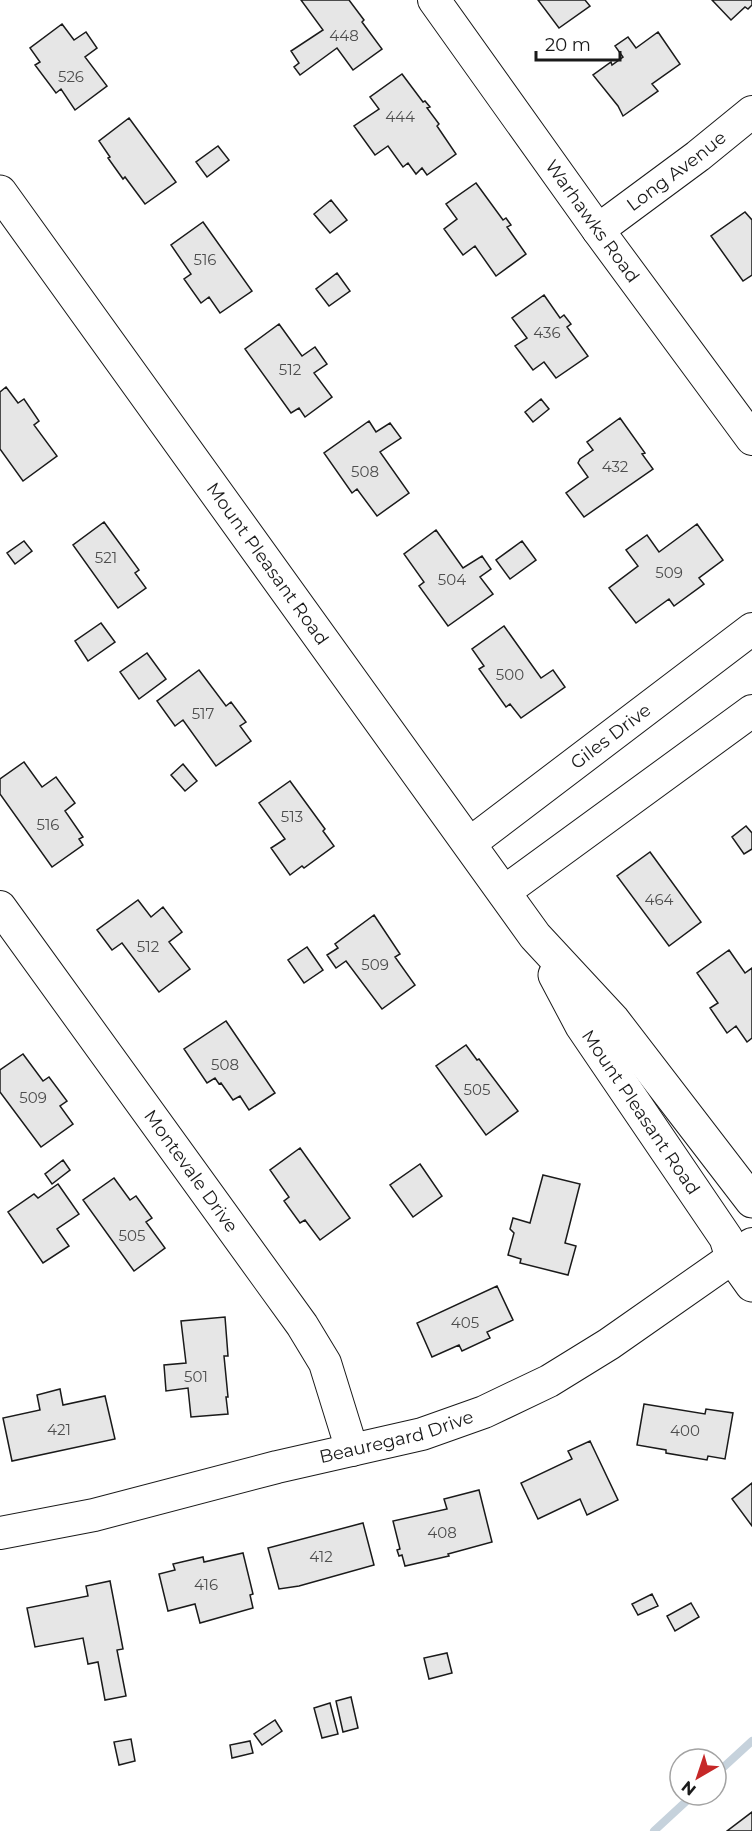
<svg xmlns="http://www.w3.org/2000/svg" width="752" height="1831" viewBox="0 0 752 1831" font-family="Montserrat,sans-serif">
  <style>
    .lines { fill: none; stroke-linecap: round; stroke-linejoin: round }
    .stream { stroke: #c6d2dc; stroke-width: 8 }
    .building { fill: #e6e6e6; stroke: #1a1a1a; stroke-width: 1.5 }
    .minor-casing { stroke: #1a1a1a; stroke-width: 34 }
    .highway-casing { stroke: #1a1a1a; stroke-width: 35 }
    .minor { stroke: #fff; stroke-width: 32 }
    .highway { stroke: #fff; stroke-width: 33 }
    .labels { text-anchor: middle; dominant-baseline: central; stroke-width: 4.5; stroke-linejoin: round; paint-order: stroke }
    .number-label { font-size: 15px; fill: #4d4d4d }
    .street-label { font-size: 18px; fill: #1a1a1a; stroke: #fff }
  </style>
  <rect width="100%" height="100%" fill="#fff"/>
  <g class="lines">
    <path class="stream" d="M716,1774l36,-33
      M654,1831l39,-36"/>
  </g>
  <path class="building" d="M301,0h48l15,20 -2,2 20,27 -29,21 -16,-22 -37,27 -6,-8 5,-4 -8,-12 32,-21z
    M538,0h47l5,6 -31,22z
    M712,0h40v5l-4,4 -3,-2 -14,13z
    M62,24l12,16 12,-8 11,16 -12,9 22,29 -32,24 -14,-21 -5,4 -21,-28 5,-3 -10,-14z
    M658,32l22,32 -28,20 6,7 -35,25 -5,-10 -25,-31 18,-13 1,3 11,-8 -8,-11 13,-9 8,11z
    M402,74l21,28 2,-1 5,6 -3,1 12,16 -2,2 19,28 -29,21 -5,-7 -6,6 -8,-11 -5,4 -15,-21 -13,9 -21,-29 25,-17 -9,-12z
    M129,118l47,64 -31,22 -20,-27 -2,2 -15,-21 2,-1 -11,-16z
    M218,146l11,14 -22,17 -11,-15z
    M476,183l27,37 3,-2 5,7 -4,2 19,27 -30,22 -21,-30 -12,9 -19,-26 13,-10 -11,-15z
    M331,200l16,20 -17,13 -16,-19z
    M745,212l7,8v55l-9,6 -32,-45z
    M203,222l49,69 -32,22 -11,-16 -8,6 -17,-24 7,-5 -20,-29z
    M337,273l13,18 -21,15 -13,-17z
    M544,295l16,23 4,-3 7,9 -4,3 21,29 -32,22 -12,-16 -11,8 -18,-24 12,-8 -15,-20z
    M279,324l23,32 13,-9 12,17 -13,9 18,24 -27,20 -6,-9 -8,5 -46,-64z
    M6,387l12,16 6,-4 15,22 -5,4 23,31 -34,25 -23,-32v-57z
    M541,399l8,10 -16,13 -8,-10z
    M620,418l25,35 -3,1 11,15 -69,48 -18,-24 22,-16 -10,-14 2,-4 13,-9 -6,-8z
    M369,421l7,11 14,-9 11,15 -21,14 29,41 -32,23 -20,-27 -5,4 -28,-40z
    M104,522l35,48 -4,3 11,15 -28,20 -45,-63z
    M697,524l26,36 -24,18 5,6 -30,22 -5,-7 -33,24 -27,-35 29,-22 -12,-16 21,-15 12,17z
    M436,530l27,38 19,-12 9,13 -11,8 13,17 -45,32 -29,-40 5,-4 -20,-28z
    M24,541l8,10 -17,13 -8,-11z
    M522,541l14,19 -26,19 -14,-19z
    M101,623l14,19 -27,19 -13,-20z
    M504,626l37,52 12,-8 12,17 -44,31 -11,-14 -4,3 -27,-38 5,-3 -12,-17z
    M147,653l19,26 -27,20 -19,-27z
    M199,670l27,36 5,-4 15,20 -6,4 11,15 -35,25 -33,-46 -8,6 -18,-25z
    M24,762l18,25 14,-10 19,26 -10,8 18,26 -4,2 4,6 -31,22 -52,-73v-15z
    M183,764l14,17 -12,10 -14,-16z
    M290,781l35,48 -2,2 11,15 -30,22 -2,-2 -12,9 -19,-27 14,-9 -26,-36z
    M746,826l6,7v16l-8,5 -12,-17z
    M650,852l51,70 -32,24 -52,-70z
    M138,900l13,17 12,-10 19,25 -13,10 21,27 -31,23 -37,-49 -10,7 -15,-20z
    M374,915l26,39 -5,3 20,28 -33,24 -36,-48 -10,7 -9,-13 11,-7 -3,-4z
    M307,947l16,23 -19,13 -16,-23z
    M729,950l16,23 7,-5v70l-5,4 -11,-16 -9,7 -17,-25 8,-5 -21,-30z
    M226,1021l49,72 -26,17 -9,-14 -7,4 -12,-17 -2,1 -4,-6 -8,5 -23,-34z
    M466,1045l11,15 2,-1 39,52 -32,24 -50,-69z
    M23,1054l20,27 6,-4 18,24 -7,5 13,18 -32,23 -41,-55v-22z
    M300,1148l50,70 -30,22 -15,-20 -5,3 -16,-22 5,-4 -19,-27z
    M63,1160l7,10 -18,14 -7,-10z
    M420,1164l22,32 -29,21 -23,-32z
    M543,1175l37,9 -15,59 11,3 -8,29 -48,-12 1,-4 -13,-4 6,-22 -4,-4 3,-11 17,5z
    M114,1178l16,22 6,-4 16,22 -6,4 19,26 -31,23 -51,-71z
    M58,1184l21,30 -22,15 12,17 -26,17 -35,-51 26,-18 4,4z
    M497,1286l16,34 -26,12 3,6 -28,13 -3,-6 -27,12 -15,-34z
    M225,1317l3,39h-4l4,41h-2l2,17 -37,3 -3,-29 -22,3 -2,-26 22,-2 -5,-42z
    M60,1389l3,16 42,-9 10,43 -103,22 -9,-43 37,-8 -3,-15z
    M644,1404l61,10 1,-5 27,4 -8,46 -17,-3 -1,4 -41,-7v-3l-29,-5z
    M590,1441l28,59 -31,15 -7,-16 -42,20 -17,-36 51,-24 -4,-8z
    M752,1483v43l-20,-27z
    M479,1490l13,52 -44,12 1,2 -44,10 -3,-11 -3,1 -2,-6 3,-1 -7,-28 54,-12 -3,-10z
    M363,1523l11,42 -75,21 -20,3 -11,-41z
    M243,1553l10,41 -3,1 3,13 -53,15 -5,-19 -27,7 -9,-37 16,-4 -2,-6 30,-7 1,5z
    M110,1581l13,68 -6,1 9,46 -21,4 -7,-38 -10,2 -5,-26 -48,9 -8,-39 61,-12 -2,-10z
    M652,1594l6,12 -20,9 -6,-11z
    M691,1603l8,14 -24,14 -8,-15z
    M447,1653l5,20 -23,6 -5,-21z
    M351,1697l7,31 -15,4 -7,-31z
    M330,1703l8,31 -16,4 -8,-30z
    M275,1720l7,11 -20,14 -8,-11z
    M131,1739l4,22 -16,4 -5,-23z
    M250,1741l3,12 -21,5 -2,-13z
    M752,1812v19h-25z"/>
  <g class="lines">
    <defs>
      <g id="minor">
        <path id="s1" d="M434,0l164,230 154,209"/>
        <path id="s2" d="M598,230l100,-74 54,-44"/>
        <path id="s3" d="M469,844l283,-215"/>
        <path d="M504,892l248,-181"/>
        <path id="s4" d="M0,907l302,418 23,38 27,87"/>
        <path id="s5" d="M0,1533l94,-18 183,-48 145,-33 62,-22 65,-31 60,-37 143,-100"/>
      </g>
      <g id="highway">
        <path id="s6" d="M0,192l535,744 78,84 139,181"/>
        <path id="s7" d="M555,975l27,51 144,212 6,19 20,28"/>
      </g>
    </defs>
    <use href="#minor" class="minor-casing"/>
    <use href="#highway" class="highway-casing"/>
    <use href="#minor" class="minor"/>
    <use href="#highway" class="highway"/>
  </g>
  <g class="labels">
    <g class="number-label">
      <text x="344" y="35">448</text>
      <text x="71" y="76">526</text>
      <text x="400" y="116">444</text>
      <text x="205" y="259">516</text>
      <text x="547" y="332">436</text>
      <text x="290" y="369">512</text>
      <text x="615" y="466">432</text>
      <text x="365" y="471">508</text>
      <text x="106" y="557">521</text>
      <text x="669" y="572">509</text>
      <text x="452" y="579">504</text>
      <text x="510" y="674">500</text>
      <text x="203" y="713">517</text>
      <text x="292" y="816">513</text>
      <text x="48" y="824">516</text>
      <text x="659" y="899">464</text>
      <text x="148" y="946">512</text>
      <text x="375" y="964">509</text>
      <text x="225" y="1064">508</text>
      <text x="477" y="1089">505</text>
      <text x="33" y="1097">509</text>
      <text x="132" y="1235">505</text>
      <text x="465" y="1322">405</text>
      <text x="196" y="1376">501</text>
      <text x="59" y="1429">421</text>
      <text x="685" y="1430">400</text>
      <text x="442" y="1532">408</text>
      <text x="321" y="1556">412</text>
      <text x="206" y="1584">416</text>
    </g>
    <g class="street-label">
      <text stroke="none"><textPath href="#s2" startOffset="98">Long Avenue</textPath></text>
      <text stroke="none"><textPath href="#s1" startOffset="272">Warhawks Road</textPath></text>
      <text stroke="none"><textPath href="#s6" startOffset="458">Mount Pleasant Road</textPath></text>
      <text stroke="none"><textPath href="#s3" startOffset="178">Giles Drive</textPath></text>
      <text stroke="none"><textPath href="#s7" startOffset="162">Mount Pleasant Road</textPath></text>
      <text stroke="none"><textPath href="#s4" startOffset="326">Montevale Drive</textPath></text>
      <text stroke="none"><textPath href="#s5" startOffset="408">Beauregard Drive</textPath></text>
    </g>
  </g>
  <g transform="translate(698 1777) rotate(219)"><circle r="28" fill="#ffffff" stroke="#a3a3a3" stroke-width="1.5"/>
  <path d="M0-4.5L10 22L0 15L-10 22Z" fill="#c62828"/>
  <text y="-9" font-size="16" font-weight="bold" text-anchor="middle" fill="#1a1a1a">N</text>
  </g>
  <path d="M536 51v9h84v-9" fill="none" stroke="#1a1a1a" stroke-width="3"/>
  <text x="545" y="51" font-size="18" fill="#1a1a1a" stroke="#ffffff" stroke-width="4.5" paint-order="stroke">20 m</text>
</svg>
